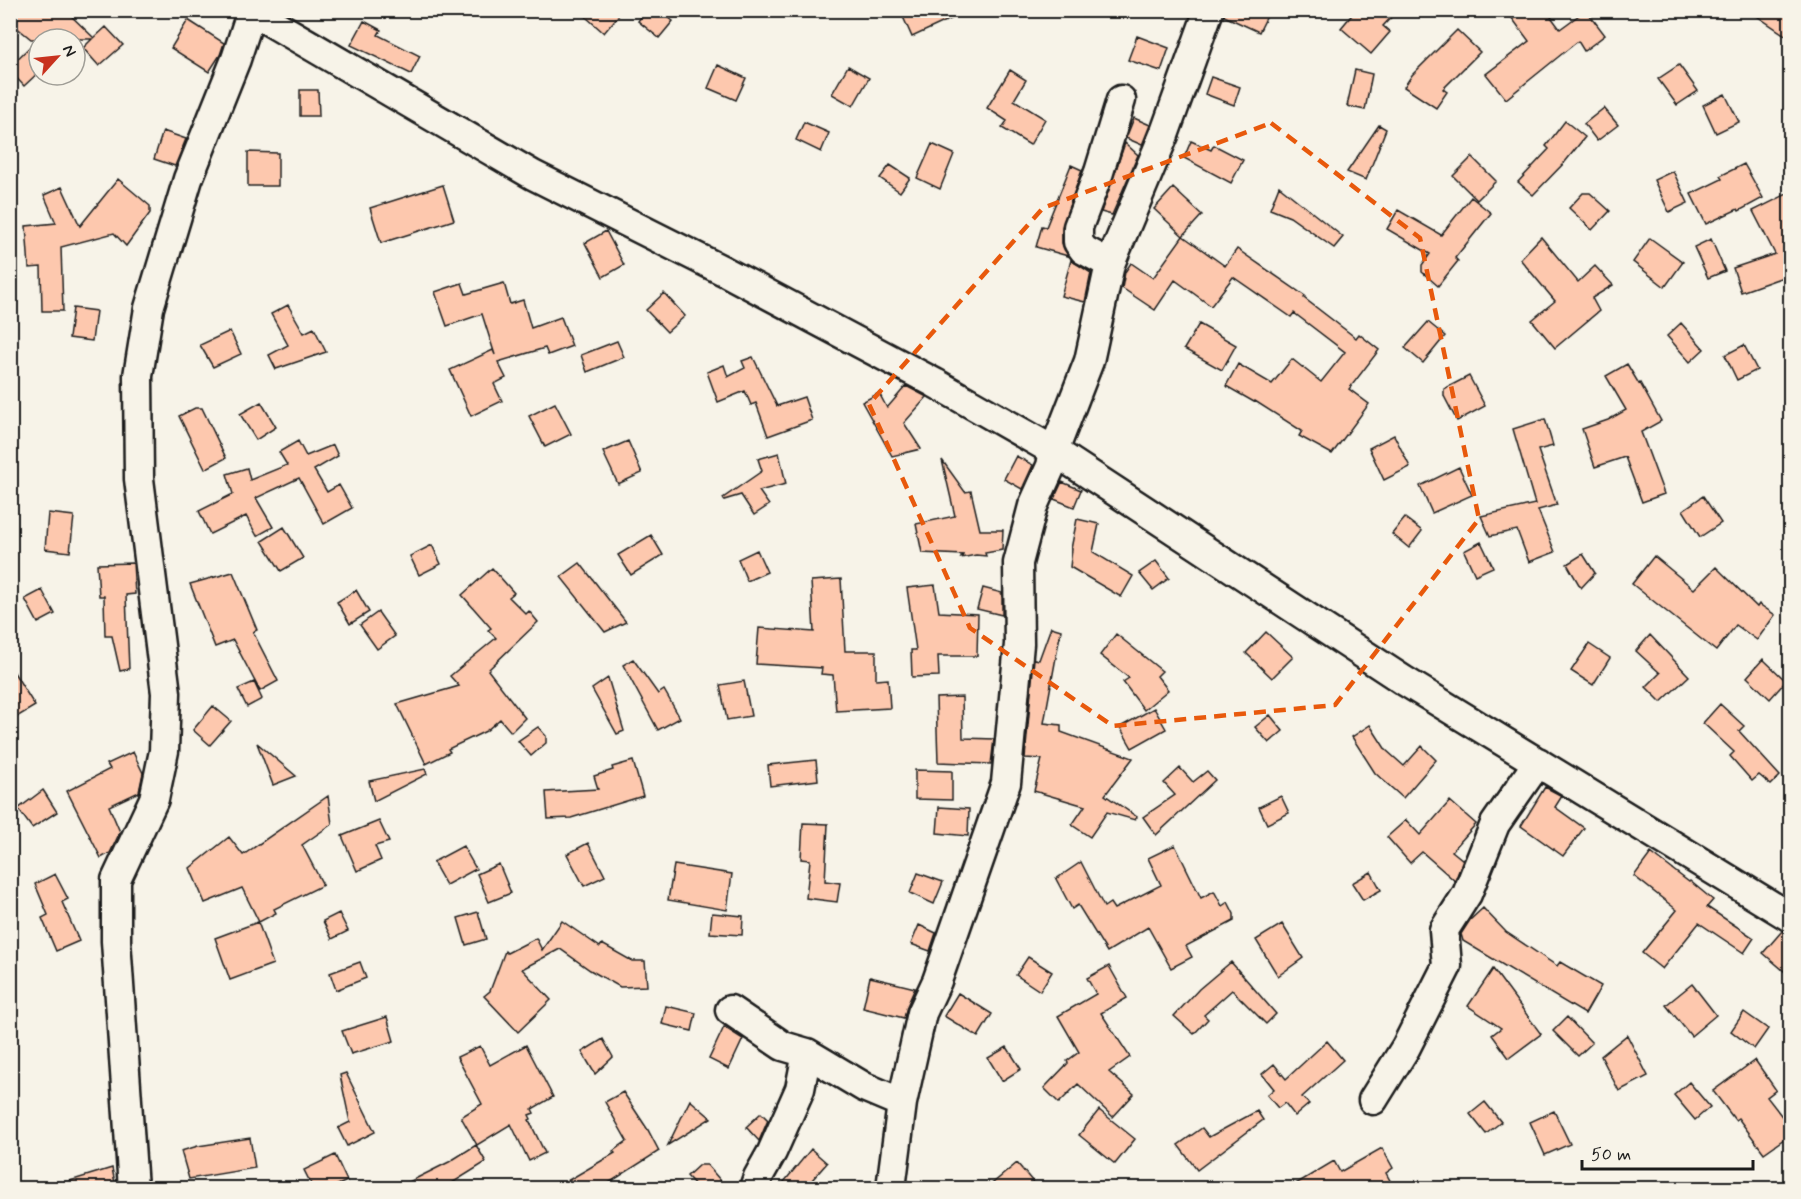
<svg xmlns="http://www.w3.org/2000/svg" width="1801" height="1199" viewBox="0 0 1801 1199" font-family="Mynerve,sans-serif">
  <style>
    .building { fill: #fdc8ae; stroke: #1c1c1c; stroke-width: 1.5 }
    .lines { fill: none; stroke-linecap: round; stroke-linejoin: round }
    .minor-casing { stroke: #1c1c1c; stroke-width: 33 }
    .minor { stroke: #f7f3e8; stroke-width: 28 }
    .marked { fill: none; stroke: #e8590c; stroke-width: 4.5; stroke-dasharray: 12 8; stroke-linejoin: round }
  </style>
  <rect width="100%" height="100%" fill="#f7f3e8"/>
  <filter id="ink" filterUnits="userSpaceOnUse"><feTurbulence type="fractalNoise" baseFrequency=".0167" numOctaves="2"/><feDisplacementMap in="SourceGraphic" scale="12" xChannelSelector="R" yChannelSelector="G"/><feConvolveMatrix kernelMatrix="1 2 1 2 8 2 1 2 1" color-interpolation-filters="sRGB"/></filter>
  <g filter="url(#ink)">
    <path class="building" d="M10,10h55l29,28 12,-11 17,18 -24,21 -16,-18 9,-9h-53v33l-15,14 -14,-15v-5l28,-27h-7l-21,-17z
      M578,10h45l-19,23z
      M646,10h13l14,11 -14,17 -21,-17z
      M900,10h70l-58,27z
      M1225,10h45l-11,22 -35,-16z
      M1356,10h42l-15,16 7,6 -19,22 -30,-26z
      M1506,10h40l14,19 26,-19 19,25 -21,16 -6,-10 -72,58 -20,-25 43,-33z
      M1748,10h43v29z
      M188,20l36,23 -4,12 -11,17 -38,-24z
      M364,21l17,9 -3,5 42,21 -9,18 -60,-29z
      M1457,30l23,22 -37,37 4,3 -11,16 -32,-21 8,-12z
      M1137,36l32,12 -8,23 -33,-11z
      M718,65l28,13 -10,22 -28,-12z
      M1679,65l19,26 -21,14 -19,-26z
      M848,66l21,12 -16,28 -21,-12z
      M1010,70l16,10 -12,20 31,19 -15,26 -28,-17 5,-7 -20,-13z
      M1355,70l17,4 -7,36 -18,-4z
      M1211,77l29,10 -6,18 -29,-11z
      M300,90h18l1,26h-19z
      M1725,94l14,28 -23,11 -13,-28z
      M1604,108l14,17 -21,16 -13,-17z
      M1134,118l16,7 -8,20 -16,-7z
      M1565,121l20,16 -20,25 -32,33 -15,-13 31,-33 -3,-3z
      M804,122l25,11 -8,19 -25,-12z
      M1379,125l7,4 -20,51 -19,-8z
      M163,131l23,8 -11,27 -21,-7z
      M1191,141l20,9 3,-5 29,15 -12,23 -47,-25z
      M1125,143l13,12 -26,60 -11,-3z
      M932,144l22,10 -14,35 -23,-11z
      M248,152l30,1v33h-30z
      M1472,157l24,24 -19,19 -24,-24z
      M1744,164l19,34 -24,13 -1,-2 -32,15 -15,-30 31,-15 -2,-3z
      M890,165l20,13 -10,14 -20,-14z
      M1071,165l11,5 -20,57v16l6,13 -32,-9 6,-21 4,1z
      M1673,171l15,32 -19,9 -15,-32z
      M118,179l32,27v7l-24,33 -12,-13 -53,14 2,64h-21l-1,-44 -12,1 -3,-42 30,-3 -12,-28 18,-8 18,39z
      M443,185l11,35 -73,23 -11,-35z
      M1279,186l64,51 -9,11 -44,-31 -20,-8z
      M1173,188l29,27 -19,21 -29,-27z
      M1791,192v93l-5,-9 -45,16 -8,-24 42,-14 -22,-43z
      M1583,193h7l20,18 -18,19 -23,-22z
      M1471,197l20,16 -36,45 3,3 -20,25 -16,-14v-7l8,-11 -43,-25 11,-19 43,25z
      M606,231l18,34 -21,12 -18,-34z
      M1183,236l42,30 12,-17 68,47 -1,2 52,40 3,-4 20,16 -30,39 20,15 -37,50 -33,-18 3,-5 -47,-30 -1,1 -28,-16 12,-22 34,20 20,-25 29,23 24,-30 -51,-39 -3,4 -58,-40 -22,29 -36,-26 -20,30 -33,-22 3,-16 6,-9 22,15z
      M1541,237l37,45 17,-16 18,19 -21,13 7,13 -44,37 -23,-28 23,-19 -35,-42z
      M1650,238l33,24 -18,25 -32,-25z
      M1711,239l14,32 -17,7 -14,-31z
      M1071,260l20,13 -6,29 -24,-6z
      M462,283l4,11 38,-11 6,21 13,-4 8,28 30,-11 11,29 -24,9 -3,-7 -47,14 8,16 -12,6 8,17 -31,15 -21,-46 43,-20 2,5 -13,-41 -35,12 -12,-34z
      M664,293l21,23 -18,16 -21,-22z
      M288,305l16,28 10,-5 12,24 -50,17 -7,-14 19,-10 -17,-31z
      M73,308l23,3 -4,30 -23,-3z
      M1428,322l17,14 -22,27 -18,-15z
      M1681,323l23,26 -14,13 -23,-26z
      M1199,324l37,21 -14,25 -38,-21z
      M230,331l11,23 -28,13 -13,-22z
      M617,341l7,16 -37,15 -6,-17z
      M1744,345l13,25 -20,10 -12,-25z
      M753,357l24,49 27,-9 8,23 -44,16 -12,-33 -5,2 -6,-14 -27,11 -11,-30 17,-7 4,12 17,-9 -3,-7z
      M1627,364l12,20 1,-1 21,38 -20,11 23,62 -22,8 -17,-45 -30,10 -13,-38 26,-9 18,-10 -20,-34z
      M1469,376l16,30 -28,15 -13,-25v-7z
      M906,386l21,11 -23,26 17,26 -29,7 -30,-54 17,-9 8,15z
      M261,402l15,25 -20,13 -16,-26z
      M555,403l16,31 -26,13 -16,-31z
      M195,408h7l24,50 -21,11 -26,-53z
      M1545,419l8,27 -15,4 19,55 -19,5 17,42 -26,10 -12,-32 -27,6 -9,-20 54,-12 -22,-75z
      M1394,435l16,32 -26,13 -15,-32z
      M298,441l8,15 27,-11 5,11 -24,14 13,22 12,-7 13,23 -28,16 -25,-46 -43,20 17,29 -16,9 -11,-20 -36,18 -11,-23 34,-17 -6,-20 20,-6 3,12 37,-15 -8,-13z
      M628,441l14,32 -24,11 -15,-32z
      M779,453l7,31 -27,7 10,14 -15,10 -13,-20 -17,5 -1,-2 39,-27 -4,-12z
      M1016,456l17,9 -11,24 -18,-10z
      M942,460l23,32 6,-1 9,39h23l-1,20 -17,3 1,3 -10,-1 -15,3 2,-3 -41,-2 -6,-29 39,-8z
      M1459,467l13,28 -40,18 -12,-27z
      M1062,482l19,8 -7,17 -20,-8z
      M1703,496l18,27 -21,14 -17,-27z
      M48,513l26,3 -4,36 -25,-3z
      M1405,518l17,13 -13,17 -17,-14z
      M1077,519l22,5 -6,28 40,24 -12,21 -51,-30 2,-18h-1z
      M284,527l19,31 -22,13 -19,-30z
      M651,535l12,20 -32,20 -13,-20z
      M1481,542l12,25 -18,8 -11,-24z
      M432,545l9,19 -22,11 -9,-19z
      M757,550l10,22 -20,9 -9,-22z
      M1583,554l12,19 -14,15 -14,-24z
      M1654,556l40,33 22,-22 41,40 2,-3 16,11 -18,25 -21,-15 -20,26 -84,-67z
      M1156,561l13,17 -16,12 -14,-17z
      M133,563l2,31 -9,1 3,74 -9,2 -8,-35h-7l-1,-40h-5l-2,-32z
      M580,563l46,59 -21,10 -44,-55z
      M492,568l22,25 -5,4 17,17 3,-3 9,11 -50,48 37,48 -14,14 -11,-13 -14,12 -38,18 2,3 -24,12 -29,-60 62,-18 -9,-10 46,-38 -8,-8 3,-2 -29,-33z
      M233,572l24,58 -4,2 25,49 -18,10 -27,-51 -18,7 -25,-63z
      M841,579l4,72h31v29l12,-1 2,29 -54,3 -3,-36 -12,-1 1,-6 -66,-4 3,-36 55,4 -3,-51z
      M935,585l4,27 39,2 -1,42h-39l1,20 -27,1 -1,-27h5l-9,-62z
      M983,588l19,5v22l-25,-6z
      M42,590l13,24 -17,9 -13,-24z
      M356,590l13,22 -19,12 -13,-22z
      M378,612l17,24 -18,13 -17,-24z
      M1051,627l10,3 -17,93 17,2v7l72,26 -28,37 32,22 -2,3 -28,-8 -17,25 -18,-12 13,-19 -51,-15 8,-32 -17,-1 9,-99 5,1z
      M1266,632l27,25 -21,21 -26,-25z
      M1116,634l46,37 -5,5 11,14 -24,20 -21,-28 6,-4 -29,-23z
      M1650,635l39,41 -28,26 -15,-15 14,-14 -24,-22z
      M1589,644l21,14 -17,27 -22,-14z
      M633,659l25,35 6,-4 16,28 -22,12 -35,-65z
      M1763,659l23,22 -16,18 -23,-22z
      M10,666l25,40 -25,15z
      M608,678l16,53 -7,3 -25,-45z
      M744,681l7,35 -24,4 -7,-35z
      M254,682l8,17 -15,8 -9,-18z
      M962,697l1,41 31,1 -3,25 -53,-2 -2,-64z
      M1720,704l24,22 -5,5 41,45 -9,9 -12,-10 -7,6 -22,-25 4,-4 -31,-29z
      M213,706l18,15 -21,24 -17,-15z
      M1154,708l12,21 -34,19 -12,-21z
      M1270,715l13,16 -14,12 -14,-16z
      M1370,725l16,25 18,16 18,-20 14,14 -33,38 -28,-25 -23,-36z
      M538,727l8,9v7l-15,13 -13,-15z
      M257,743l39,33 -23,9z
      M133,752l10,21 -4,19 -30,14 11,26 -10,21 -9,5 -34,-67 43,-22 -3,-5z
      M816,760l2,20 -48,6 -2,-21z
      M633,761l10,35 -72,22 -23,1 -2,-27 52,-3 -4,-13 19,-6 -1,-3z
      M1180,768l13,14 14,-11 8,9 -59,55 -13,-18 32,-22 -11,-12z
      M425,769l2,5 -53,27 -5,-20z
      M915,770l37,1v29l-37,-1z
      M1545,787l17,9 -7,11 29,21 -21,28 -42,-30z
      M43,790l14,22 -25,16 -14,-19z
      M328,796l4,28 -30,21 21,40 -49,24 2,4 -17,9 -17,-34 -37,15 -15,-35 39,-31 14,18z
      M1281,796l8,17 -22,11 -8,-17z
      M1450,801l26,23 -24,27 11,9 -8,21 -33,-29 -12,11 -23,-26 19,-17 14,15z
      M939,807l30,2 -1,27 -31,-3z
      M379,821l10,21 -14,4 6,14 -24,11 -15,-35z
      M803,823l25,1 -3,57 15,2 -3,19 -31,-4 4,-38 -9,-1z
      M588,843l17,33 -21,10 -17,-32z
      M1175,845l26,53 13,-7 8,15 6,-4 6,12v7l-48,25 6,11 -21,11 -23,-41 -41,25 -29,-47 -6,4 -16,-30 25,-17 23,45 6,-4 4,6 47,-24 -13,-27z
      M463,846l13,23 -30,16 -13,-23z
      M1651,853l38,29 1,-1 23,19 -6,7 47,31 -10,15 -45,-30 -37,46 -20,-16 35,-43 -43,-34z
      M499,864l12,29 -22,9 -12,-28z
      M674,865l58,9 -5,36 -59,-10z
      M1371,872l10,18 -18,10 -11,-17z
      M918,873l25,9 -9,22 -24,-11z
      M55,874l13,25 -6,3 17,39 -23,10 -14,-33 6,-3 -13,-31z
      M1483,908l23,24 51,34 3,-4 41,24 -16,28 -122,-73 -2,-7 9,-14z
      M478,912l8,27 -20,6 -8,-27z
      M339,913l9,18 -16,8 -9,-18z
      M712,913l31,3 -1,19 -32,-2z
      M562,921l38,26 2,-3 30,17h13l2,25 -27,1 -30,-17 -30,-21 -38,20 29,31 -33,32 -34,-36 6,-5 15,-40 2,2 29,-15 6,12z
      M258,922l15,42 -43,16 -15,-42z
      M1282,924l21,34 -25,18 -22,-36z
      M919,925l17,8 -6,18 -19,-7z
      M1782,931l9,2v44l-28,-24z
      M1028,957l24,15 -12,19 -24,-16z
      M360,962l6,16 -30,12 -6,-17z
      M1231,962l45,52 -10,10 -34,-34 -28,25 4,4 -14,15 -20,-18 25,-27z
      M1109,966l18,32 -26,15 29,44 -21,15 25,22 -21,23 -35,-33 -19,19 -15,-15 24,-25 -1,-2 12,-9 -21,-36 38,-22 -9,-16z
      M1493,969l48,65 -32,24 -17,-23 9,-7 -33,-22z
      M870,977l45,11 -8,18 -3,12 -41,-10z
      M1692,984l24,31 -25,21 -25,-31z
      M958,993l34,21 -14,23 -34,-21z
      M666,1006l30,7 -4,18 -30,-7z
      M1744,1012l24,17 -14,20 -23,-18z
      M387,1017l7,24 -43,13 -9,-23z
      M1567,1017l25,26 -14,13 -25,-25z
      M724,1027l19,12 -14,30 -20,-10z
      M1627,1035l21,41 -29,15 -18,-35z
      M603,1039l10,18 -18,17 -13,-22z
      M1327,1041l16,19 -41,37 7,7 -14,12 -10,-13 -7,5 -11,-13 7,-6 -12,-15 12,-10 12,15z
      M526,1045l27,52 -21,12 2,4 -5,2 2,4 -2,1 16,33 -16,8 -18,-37 -34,21 -16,-28 21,-13 -25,-47 23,-11 10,19z
      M1007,1047l14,22 -19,12 -14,-23z
      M1755,1060l21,30 -9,7 24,31v6l-27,19 -26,-35 -3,2 -22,-29z
      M346,1073l29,59 -28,14 -9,-18 12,-6 -10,-47z
      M1689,1082l21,25 -15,13 -21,-25z
      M623,1092l25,38 11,21 -58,37h-46l60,-35 -2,-2 14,-10 -22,-39z
      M690,1100l21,18 -43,27z
      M1485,1102l16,20 -15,12 -16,-20z
      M1099,1110l36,29 -20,25 -36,-29z
      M1257,1111l6,9 -66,50 -19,-25 24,-17 7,9z
      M1554,1111l16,33 -25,11 -15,-33z
      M761,1113l7,7 -9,21 -13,-14z
      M250,1138l5,30 -66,11 -8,-28 17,-5z
      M476,1145l10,17 -34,21 3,5h-58l52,-26z
      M1382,1148l11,20 -7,5 8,15h-105l45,-27 6,11z
      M811,1149l16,14 -22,25h-26z
      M335,1155l12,26 -16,7h-18l-9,-18z
      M1017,1163l21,25h-51z
      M699,1165h8l20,23h-29l-11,-12z
      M112,1168l4,20h-56v-4z"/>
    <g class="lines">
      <defs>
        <path id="minor" d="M250,10l283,165 191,96 211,112 119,68 349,229 387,237
          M1110,264l-26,-14 -6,-8v-15l21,-55 22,-72
          M730,1010l53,36 24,7
          M1373,1100l33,-53 41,-81 -3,-36 23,-36 28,-70 43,-62
          M133,1188l-17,-247v-61l38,-81 10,-48 2,-58 -27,-214 -1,-103 11,-68 39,-129 48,-120 16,-49
          M754,1188l4,-11 14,-25 28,-63 7,-36 57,34 38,16
          M891,1188l11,-85 20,-90 15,-32 69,-198 13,-139 -1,-81 15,-57 18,-40 3,-15 35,-90 21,-97 54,-129 45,-125"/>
      </defs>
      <use href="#minor" class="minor-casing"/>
      <use href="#minor" class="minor"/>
    </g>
  </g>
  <path class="marked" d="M1271,123l149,115 59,281 -144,186 -222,21 -143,-98 -101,-224 174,-196z"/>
  <rect width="1801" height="1199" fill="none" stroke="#f7f3e8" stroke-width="36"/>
  <rect x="18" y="18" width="1765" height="1163" fill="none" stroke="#1c1c1c" stroke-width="2" filter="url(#ink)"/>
  <g transform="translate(57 57) rotate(63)"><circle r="28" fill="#f7f3e8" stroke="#9f9d96" stroke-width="1.5"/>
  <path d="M0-4.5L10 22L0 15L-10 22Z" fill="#c8321e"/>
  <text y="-9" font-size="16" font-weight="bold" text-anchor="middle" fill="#1c1c1c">N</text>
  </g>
  <path d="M1582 1160v9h171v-9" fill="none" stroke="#1c1c1c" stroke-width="3"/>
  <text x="1591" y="1160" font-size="18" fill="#1c1c1c" stroke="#f7f3e8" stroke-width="4.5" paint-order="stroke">50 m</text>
</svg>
